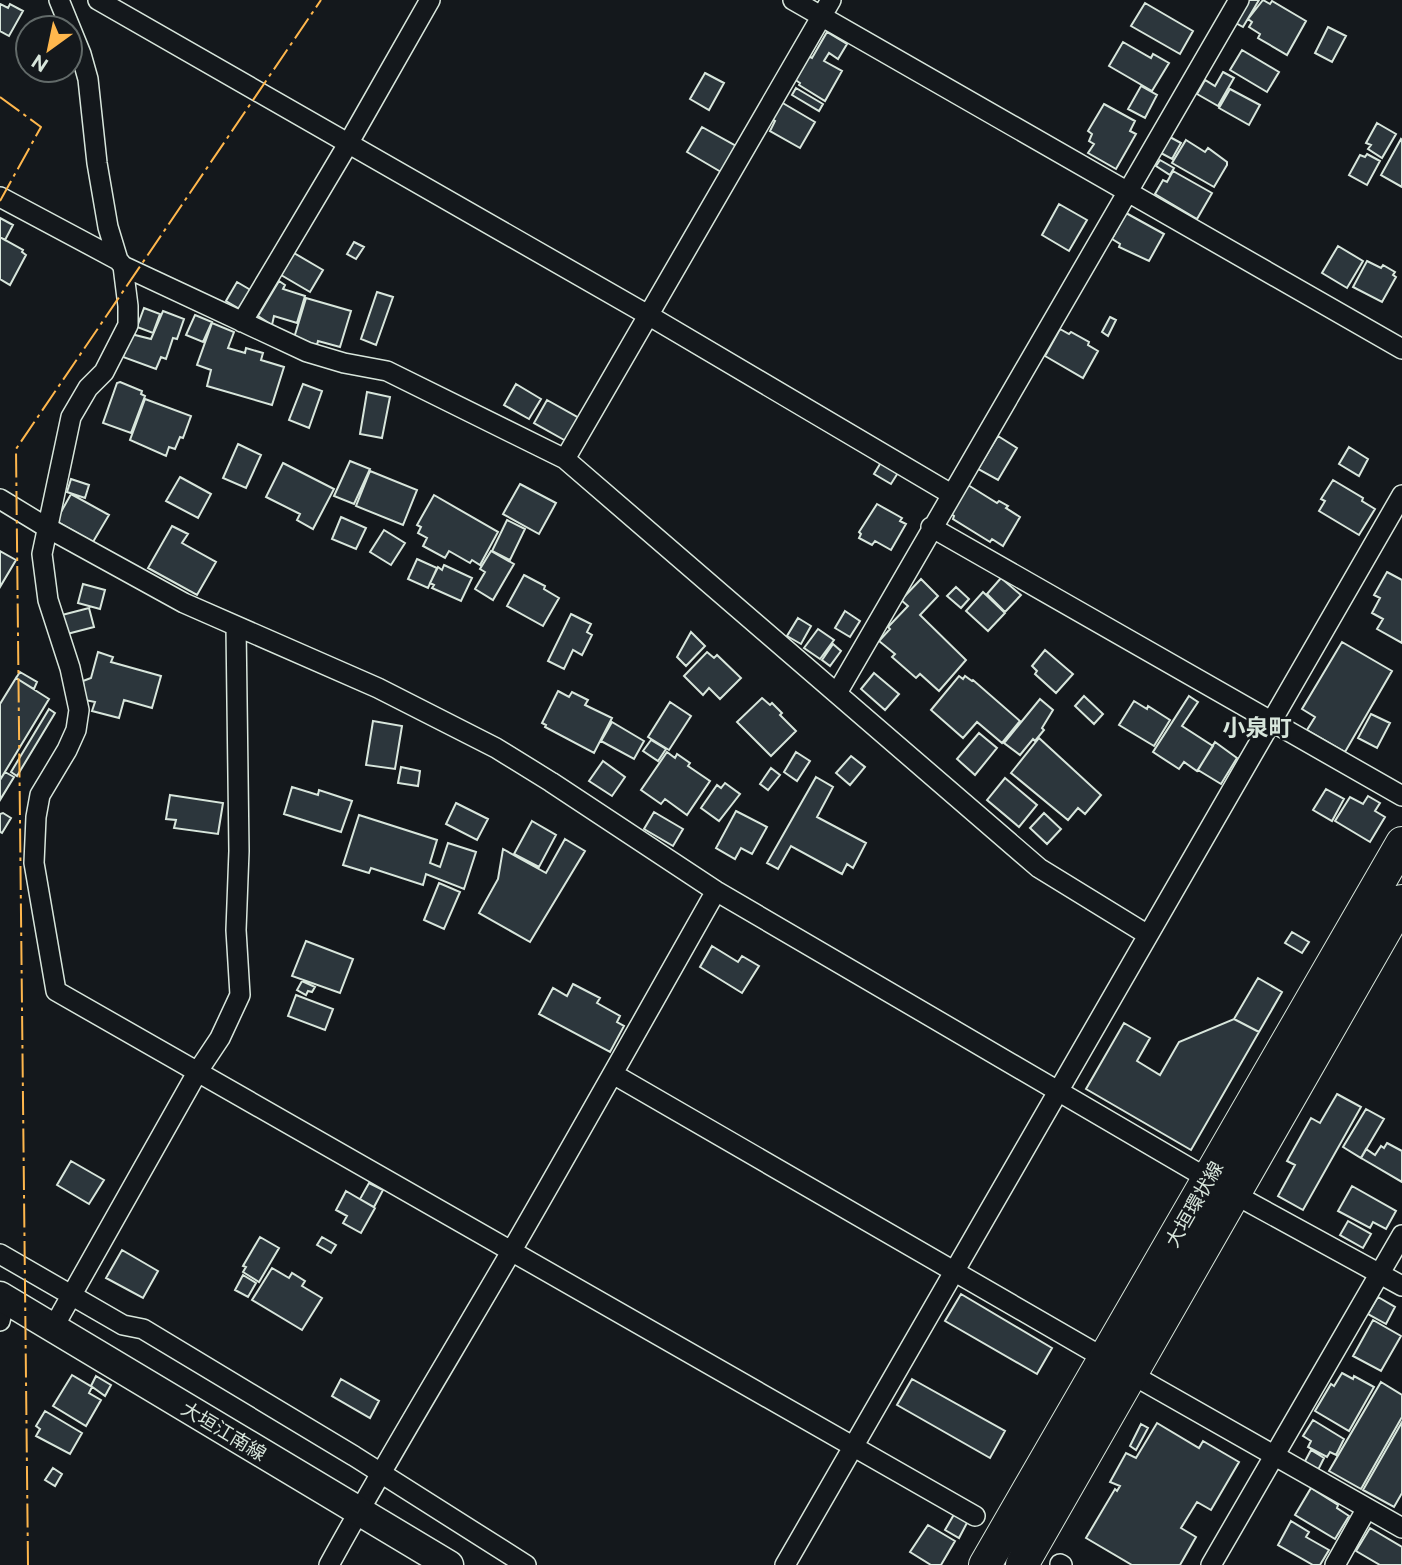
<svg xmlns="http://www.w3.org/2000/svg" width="1402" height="1565" viewBox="0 0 1402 1565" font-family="'Public Sans','Noto Sans JP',sans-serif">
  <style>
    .building { fill: #2c363c; stroke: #d8e6dc; stroke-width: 2 }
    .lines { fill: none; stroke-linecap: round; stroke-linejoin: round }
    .minor-casing { stroke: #d8e6dc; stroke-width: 22 }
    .secondary-casing { stroke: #d8e6dc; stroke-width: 31 }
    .primary-casing { stroke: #d8e6dc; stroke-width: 34 }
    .minor { stroke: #14181c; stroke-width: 19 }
    .secondary { stroke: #14181c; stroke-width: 28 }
    .primary { stroke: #14181c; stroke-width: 32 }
    .power { stroke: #ffb74d; stroke-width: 2; stroke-dasharray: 24 5 3.5 5; stroke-linecap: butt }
    .labels { text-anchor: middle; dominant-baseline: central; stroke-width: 5; stroke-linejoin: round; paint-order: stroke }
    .street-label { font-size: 19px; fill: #d8e6dc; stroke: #14181c }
    .quarter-label { font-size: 23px; font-weight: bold; fill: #d8e6dc; stroke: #14181c }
  </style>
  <rect width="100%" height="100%" fill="#14181c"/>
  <path class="building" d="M1246,0h13l-16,27 -9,-5z
    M1263,0l7,4 2,-3 34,20 -19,34 -29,-17 2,-4 -11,-7 3,-5 -4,-3z
    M1145,3l48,28 -13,23 -49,-28z
    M0,4l8,4 2,-4 13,7 -14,25 -9,-5z
    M1328,27l18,9 -14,26 -17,-9z
    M827,32l20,12 -9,15 -9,-6 -5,8 18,10 -17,30 -26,-16 1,-2 -6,-4 14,-23 4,2z
    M1123,42l28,16 2,-4 16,9 -17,28 -43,-25z
    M1242,50l37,22 -12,20 -37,-22z
    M1223,72l11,6 -16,28 -21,-12 8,-14 10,6z
    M705,73l19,10 -15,27 -19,-11z
    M1141,86l16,9 -12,23 -17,-9z
    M796,88l27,16 -4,7 -27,-16z
    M1230,89l30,16 -11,20 -30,-17z
    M781,102l34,20 -15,26 -30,-17 5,-10 -4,-2z
    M1104,104l31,17 -5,10 6,3 -20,35 -28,-16 6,-9 -5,-3 3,-7 -4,-3z
    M1377,123l19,11 -14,24 -14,-9 3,-4 -5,-2z
    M702,127l34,19 -15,26 -34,-20z
    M1168,136l13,7 -9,16 -13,-7z
    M1401,139l1,1v47l-21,-12z
    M1186,140l19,12 3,-4 19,14v3l-13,22 -42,-24z
    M1367,154l13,7 -13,24 -18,-10 11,-20 5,2z
    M1160,160l14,8 -4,7 -14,-9z
    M1173,171l39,22 -15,26 -42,-25 8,-14 4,2z
    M1059,204l28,16 -18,31 -27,-16z
    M1126,213l38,21 -15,27 -30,-14 1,-3 -8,-5z
    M0,218l13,7 -8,15 -5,-3z
    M0,237l23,13 -1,2 4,3 -16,30 -10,-6z
    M354,242l10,5 -8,12 -9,-5z
    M1338,246l25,15 -16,27 -25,-15z
    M294,253l29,17 -13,22 -29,-17z
    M1367,261l14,7 2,-3 12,7 -2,3 3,2 -14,25 -29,-15z
    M279,281l6,4 -2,4 22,7 -8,27 -23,-7 -2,9 -14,-9z
    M237,282l17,10 -11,19 -17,-10z
    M377,292l16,5 -17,48 -15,-6z
    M306,298l45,13 -11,36 -22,-6 -1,4 -23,-7z
    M144,308l16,6 -7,19 -16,-6z
    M163,311l21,8 -7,20 -4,-1 -7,21 -5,-2 -5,12 -33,-12 8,-23 20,5z
    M195,315l17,7 -9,20 -17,-7z
    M1110,317l6,3 -8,16 -6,-4z
    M212,323l22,9 -6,16 17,5 1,-5 17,5 -2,7 23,7 -12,38 -65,-19 4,-16 -14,-5z
    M1060,329l9,5 2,-2 18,10 -1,3 10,6 -15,27 -38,-22z
    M120,382l22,9 -1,3 4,2 -14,37 -28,-10 14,-40z
    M303,384l19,7 -13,37 -20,-8z
    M516,384l25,15 -12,20 -25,-14z
    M367,392l23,5 -8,41 -22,-4z
    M145,399l46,17 -8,22 -3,-1 -5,12 -6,-2 -3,9 -36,-16z
    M547,400l32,18 -13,23 -32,-18z
    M998,436l19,12 -19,32 -20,-11z
    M238,444l23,11 -15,33 -23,-10z
    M1349,447l19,12 -9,17 -20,-12z
    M883,459l18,9 -10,16 -17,-10z
    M350,461l20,8 -16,35 -20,-8z
    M283,463l51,26 -21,40 -16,-9 3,-6 -34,-17z
    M370,471l47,19 -14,35 -47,-19z
    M180,477l31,17 -13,24 -32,-17z
    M71,479l18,6 -4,13 -18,-6z
    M1333,480l30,18 -1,3 13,8 -16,26 -40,-24 6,-10 -4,-2z
    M520,484l36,19 -17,31 -36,-20z
    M968,485l29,18 2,-2 9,5 -2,2 14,9 -17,29 -11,-7 -2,3 -37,-23 1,-3 -3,-2z
    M71,494l38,21 -16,27 -37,-21z
    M434,495l64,37 -18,33 -8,-5 -2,3 -21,-12 -4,7 -22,-12 4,-8 -9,-5 3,-6 -4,-2z
    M877,504l25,14 -2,3 6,3 -15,26 -16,-9 -3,4 -13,-7 2,-4 -2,-2z
    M341,517l25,11 -10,21 -24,-10z
    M507,520l18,9 -15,31 -18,-9z
    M172,526l16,8 -6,9 34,19 -19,33 -49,-27z
    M384,530l21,13 -14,22 -21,-13z
    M0,551l16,9 -16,27z
    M491,551l23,13 -21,36 -18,-11 10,-17 -5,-3z
    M417,559l20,9 -9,20 -20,-9z
    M444,565l28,13 -11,23 -29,-13 2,-3 -4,-2 8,-16 4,3z
    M1387,572l15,8v63l-25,-14 6,-10 -11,-6 8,-15 -6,-3z
    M524,575l21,11 -1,3 15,9 -16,28 -36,-20z
    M1001,578l20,17 -16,17 -18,-18z
    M921,579l17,17 -18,19 46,45 -27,31 -19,-17 -4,4 -24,-21 3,-3 -16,-13 11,-12 -2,-2 20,-21 -7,-6z
    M83,584l22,6 -5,19 -22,-6z
    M956,587l13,12 -8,9 -14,-12z
    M983,592l22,21 -17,18 -22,-20z
    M89,608l5,19 -27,7 -5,-19z
    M845,611l15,10 -10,16 -15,-9z
    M571,614l20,10 -4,8 5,3 -10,20 -9,-5 -9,19 -16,-8z
    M798,618l13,8 -10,18 -14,-8z
    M818,629l16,11 -14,19 -16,-11z
    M691,632l14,14 -19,20 -9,-9z
    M1342,642l50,29 -47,81 -38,-22 8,-13 -13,-8z
    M833,644l8,7 -11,15 -8,-6z
    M1045,650l28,24 -17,19 -21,-19 2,-3 -5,-5z
    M98,652l15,5 -2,5 50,14 -9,32 -28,-8 -5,18 -27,-7 3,-9 -10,-2 -2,-19 8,-3z
    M707,652l7,6 3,-3 24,23 -21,21 -11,-11 -6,7 -19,-19z
    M20,672l17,10 -3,7 -18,-11z
    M874,673l25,21 -14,16 -24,-21z
    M959,676l4,3 2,-3 7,5 1,-1 47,41 -18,22 -25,-21 -14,16 -32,-28z
    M16,678l33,21 -49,81v-76z
    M558,691l11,6 3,-5 16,8 -3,5 27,13 -18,35 -49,-26 1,-2 -4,-2z
    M1084,696l19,18 -9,10 -19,-18z
    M1189,696l9,6 -16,24 31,20 -16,25 -13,-9 -5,7 -26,-17z
    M762,698l8,7 2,-2 10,10 -2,2 16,16 -25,25 -34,-34z
    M1040,699l13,11 -11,18 2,2 -9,11 -2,-2 -13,16 -16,-12z
    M1134,701l13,8 1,-3 22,14 -16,26 -35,-21z
    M670,702l21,14 -22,34 -21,-13z
    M49,709l6,4 -38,63 -6,-4z
    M1371,714l19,9 -13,25 -19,-10z
    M373,721l29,5 -7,43 -29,-4z
    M612,722l32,19 -10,18 -33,-18z
    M979,733l18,15 -22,27 -18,-16z
    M1039,738l62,57 -16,19 -7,-6 -10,12 -57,-47z
    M651,740l15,9 -8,12 -15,-10z
    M1215,742l22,16 -16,26 -23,-14z
    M667,752l8,6 2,-4 13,9 -2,3 22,15 -23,34 -22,-16 -4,5 -20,-14z
    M796,752l14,9 -13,20 -13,-9z
    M851,756l14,11 -15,18 -14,-12z
    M603,761l22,16 -13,19 -23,-15z
    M401,767l19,4 -2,15 -20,-3z
    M771,768l9,7 -12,15 -8,-6z
    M5,772l9,5 -14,23v-20z
    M816,777l17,10 -16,30 49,26 -13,25 -6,-4 -5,10 -51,-28 -13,23 -11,-6z
    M1005,778l32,27 -18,22 -32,-27z
    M725,783l15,11 -21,27 -18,-13 16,-23 4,3z
    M292,787l26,8 1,-5 33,11 -11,31 -57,-18z
    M1326,789l18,10 -12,22 -19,-11z
    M170,795l53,8 -5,31 -44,-6 2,-8 -10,-1z
    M1368,796l12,7 -5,8 10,6 -15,25 -35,-21 15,-24 13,7z
    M456,803l32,16 -11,21 -31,-16z
    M736,811l31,16 -15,27 -11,-6 -6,11 -19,-11z
    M654,812l29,17 -10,17 -29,-17z
    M3,813l8,5 -9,15 -2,-1v-18z
    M1044,813l17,16 -14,15 -17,-16z
    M359,815l78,25 -7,23 10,4 8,-24 28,9 -12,37 -38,-15 -3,11 -52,-17 -2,5 -26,-8z
    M532,821l24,14 -17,32 -25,-13z
    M565,839l20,12 -55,91 -51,-29 19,-34 5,-30 43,24z
    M439,883l21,9 -16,37 -20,-9z
    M1292,932l17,10 -7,11 -17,-10z
    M306,941l47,18 -13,34 -48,-17z
    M712,946l26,16 4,-6 17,10 -17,27 -42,-26z
    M1258,978l24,14 -23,40 -25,-13z
    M302,981l13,6 -3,5 -4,-1 -2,4 -9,-5z
    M573,984l27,14 -3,5 23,13 -3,6 7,4 -14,26 -71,-38 14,-26 14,8z
    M296,995l37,14 -8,21 -37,-14z
    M1234,1019l25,13 -68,118 -105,-61 38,-66 26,15 -13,23 23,14 19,-33z
    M1337,1094l24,13 -58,103 -25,-14 17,-31 -8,-4 24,-43 9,5z
    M1366,1109l18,10 -23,39 -18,-11z
    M1387,1143l15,8v31l-41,-24 5,-9 9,6 6,-9 3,2z
    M71,1161l33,19 -15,24 -32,-19z
    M369,1183l14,7 -9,17 -14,-8z
    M1352,1186l44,25 -10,18 -13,-7 -3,6 -32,-17z
    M346,1191l29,17 -14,25 -18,-10 4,-7 -11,-6z
    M1348,1221l23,13 -8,14 -23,-13z
    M260,1237l19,11 -20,34 -16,-10 3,-5 -3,-1z
    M322,1237l14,8 -5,8 -14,-8z
    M122,1250l36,21 -15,27 -37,-20z
    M272,1268l17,10 3,-5 13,8 -3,5 20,12 -20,32 -50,-30z
    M243,1275l13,8 -8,14 -13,-7z
    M961,1294l91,54 -15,26 -92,-53z
    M1378,1297l17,10 -9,17 -18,-10z
    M1373,1320l28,16 -20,35 -28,-15z
    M1342,1373l11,6 1,-3 20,11 -25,44 -34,-20 16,-27 3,2z
    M72,1375l20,12 -3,6 12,7 -15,26 -33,-20z
    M96,1376l15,9 -6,11 -14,-10z
    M341,1379l38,22 -9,17 -38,-22z
    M912,1379l93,52 -15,27 -93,-53z
    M1381,1382l21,13v22l-41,72 -32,-18z
    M45,1411l37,22 -12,21 -34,-18 4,-7 -4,-3z
    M1313,1420l31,19 -8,16 -6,-3 -3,5 -19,-10 3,-6 -8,-5z
    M1402,1422v71l-8,14 -31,-17z
    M1157,1423l42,25 4,-7 36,21 -28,48 -14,-8 -16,26 15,9 -16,28h-48l-46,-27 29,-49 2,2 3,-5 -10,-4 16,-29 10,5z
    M1141,1424l7,4 -12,22 -6,-4z
    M1311,1450l13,8 -6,12 -14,-7z
    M53,1468l9,6 -7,12 -10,-6z
    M1311,1488l27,17 -1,3 12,8 -14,23 -40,-24z
    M956,1511l13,8 -10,19 -14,-8z
    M1291,1521l18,11 -3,5 23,13 -9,15h-7l-35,-20z
    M928,1525l27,16 -14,24h-10l-21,-13z
    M1370,1528l32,19v18h-22l-24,-14z"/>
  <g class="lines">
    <defs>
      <path id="minor" d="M59,0l22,54 7,25 9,84 11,64 10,33 5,6 5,40v19l-24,47 -16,16 -17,29 -29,137 6,46 22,68 9,42 -3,20 -9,20 -27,45 -4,22 -2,46 22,128 919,525
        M98,0l550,315 303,179
        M793,0l609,349
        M0,197l118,63
        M123,266l184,86 37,11 43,8 178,88 474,409 109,67
        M242,322l106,-178 82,-144
        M565,459l266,-459
        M0,499l46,28 138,76 194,85 118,60 55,34 165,109 518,303 168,92
        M931,527l471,269
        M837,693l402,-693
        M613,1074l491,284
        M0,1254l123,71 20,4 211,127 172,109
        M0,1321l5,-22
        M53,1328l145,-257 22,-33 20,-43 -4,-65 3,-79 -3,-225
        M1131,1374l271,154
        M1060,1564l2,1
        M329,1565c58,-106 122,-210 183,-315 69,-119 136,-239 204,-359
        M785,1565l617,-1070
        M1211,1565l191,-330
        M1335,1565l32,-57"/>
      <path id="secondary" d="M0,1296l449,269"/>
      <path id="primary" d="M985,1565l417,-722
        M1022,1565l380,-664"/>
    </defs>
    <use href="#minor" class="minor-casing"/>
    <use href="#secondary" class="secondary-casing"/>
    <use href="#primary" class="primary-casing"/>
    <use href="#minor" class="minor"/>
    <use href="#secondary" class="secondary"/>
    <use href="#primary" class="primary"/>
    <path class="power" d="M0,97l41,30 -41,74
      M28,1565l-12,-1116 305,-449"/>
  </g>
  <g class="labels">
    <g class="street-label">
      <text transform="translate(1194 1204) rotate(-60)">大垣環状線</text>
      <text transform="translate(224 1431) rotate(31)">大垣江南線</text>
    </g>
    <g class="quarter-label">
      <text x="1257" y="727">小泉町</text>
    </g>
  </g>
  <g transform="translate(49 49) rotate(213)"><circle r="33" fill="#14181c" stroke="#626a69" stroke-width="2"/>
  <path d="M0-5L12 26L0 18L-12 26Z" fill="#ffb74d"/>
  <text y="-10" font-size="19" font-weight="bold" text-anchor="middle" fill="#d8e6dc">N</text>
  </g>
</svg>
